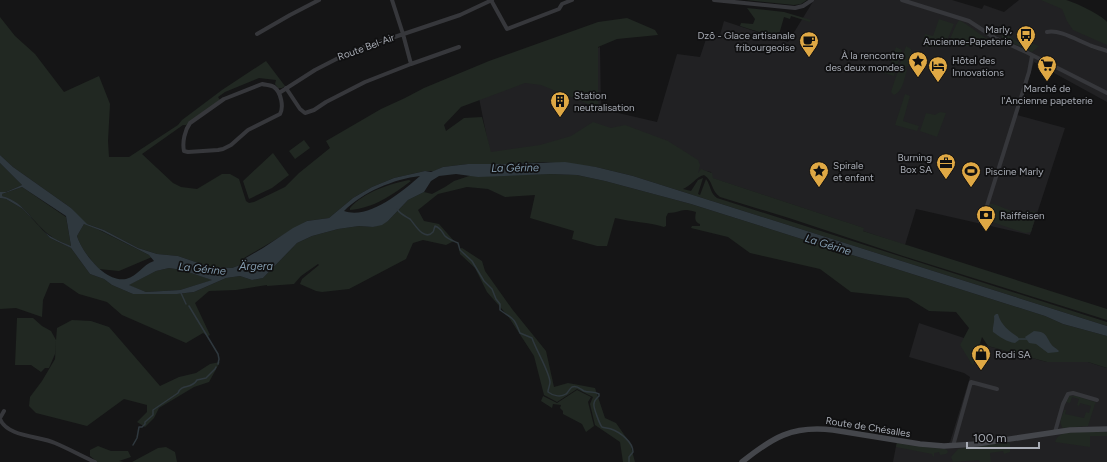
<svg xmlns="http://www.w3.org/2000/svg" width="1107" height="462" viewBox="0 0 1107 462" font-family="Figtree,sans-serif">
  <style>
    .built { fill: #212123 }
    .green { fill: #212822 }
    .water { fill: #2f383e; fill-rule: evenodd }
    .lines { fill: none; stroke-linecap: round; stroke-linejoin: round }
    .stream { stroke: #2f383e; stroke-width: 1.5 }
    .street { stroke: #36373b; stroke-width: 4 }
    .secondary { stroke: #44464b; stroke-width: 5.5 }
    .labels { text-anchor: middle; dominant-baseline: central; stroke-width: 3.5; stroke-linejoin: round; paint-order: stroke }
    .poi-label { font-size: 10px; fill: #a8acb5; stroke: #101011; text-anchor: start }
    .street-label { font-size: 10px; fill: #a8acb5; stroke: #101011 }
    .water-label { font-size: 11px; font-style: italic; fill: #829aad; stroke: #101011 }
  </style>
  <rect width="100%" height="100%" fill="#151516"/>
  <path class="built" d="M814,0h138l30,9 2,-4 20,7 15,-12h46l42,24v78l-73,-40 -17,53 48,13 -35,107 -114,-26 -11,36 -42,-14v-3l-151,-50 -1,-6 -10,-2 -2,3 -67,-20h-142l-11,-55 121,-51 1,62 56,13 20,-68 23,3 6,-18 7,-5 7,1 4,-14 64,21z
    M919,323l69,23 59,16h41l19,6v94h-214l4,-21 47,5 6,-4 20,-65 -6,-4 -55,-16z"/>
  <path class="green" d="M746,0h61l-6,4 -7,1z
    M1041,0c8,0 17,0 25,0 8,2 36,15 41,22v23l-34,-15 -6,-9 -5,-12z
    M747,8l37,4 27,8 -1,2 -19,-6 -1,3 -6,-2 -6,21 -38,-12 1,-3 12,1 2,-5z
    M0,17l15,19 20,18 29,38 35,-16 11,28 -2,37 1,16h20l49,-32 4,-5 40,-30 44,-29 19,25 -3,2h-4l-3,-4 1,-4 -17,-2 -34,14 -7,5 2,3 -34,25h-3l-41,29 31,29 8,4 16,2 25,-15h8l9,5 7,22 3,2 5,-1 31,-15 14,-14 31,-25 -4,-7 55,-32 24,-11 19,-10 65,-27 109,-39 29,-4 28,12 3,5 -41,4 -19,8v61l-57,-23 -16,-2 -64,24 -17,18 2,6 18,-13 18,-1 9,35 49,-7 31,-9 22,-14 18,6 14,-3 43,16 30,19 2,5 -2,8 3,-4 11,4 1,5 151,50 -1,3 244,78v11l-204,-64 -114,-38 -69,-21c-9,-6 -7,-17 -16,-22 -8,2 -13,11 -21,14l8,2 7,-11 5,-2 -5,16 2,1 6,-16c5,7 4,14 11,19l390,124v4l-474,-150 -37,-9 -52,-5 -35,2h-41l-25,3 -9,4h-9l-31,7 -22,9 -19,11 -24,20 -22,3 -63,37 -4,7 -8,3 -22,-1 -32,-11 -21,-2 -19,-6 -34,-18 -17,-6 62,31 3,2 -33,14 -20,-2c-9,-10 -18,-20 -22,-33l7,-12 -13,-16 -58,-41 -13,-12z
    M939,19l15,5 -8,19 -3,4h-15l-5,-2 -1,-2 3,-9 8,2z
    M959,20c11,6 20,14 30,20l-20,6h-22l9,-21z
    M1003,34h3l15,10 4,-4 14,6 -7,6 -30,-14v-2z
    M906,46l5,3 1,7 -3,10h-2l-1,3 1,1c-3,9 -4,21 -13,25l-3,-3z
    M896,47l6,3 -8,26 -23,-7 1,-2 10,4 1,-4 6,2z
    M905,94l5,2 -7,25 16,5 -2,5 -22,-6z
    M940,112l6,1 -9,24 -17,-6 6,-18 9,2z
    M304,140l6,8 -15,11 -6,-8z
    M273,153l16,22 -17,13 -23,11 -6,-18z
    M0,163l22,22 -16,7h-6z
    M551,174l26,1 28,6 86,23 354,112 18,8 44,12v32l-19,-6h-41l-59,-16 -6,-9 -9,29 -13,-21 9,-17 -13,-16 -27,-1 -21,-13 -57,-6 -31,-23 -70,-16 -22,-16 -37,-9 1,-2h8v-2c-6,-2 -5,-7 -4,-12 -17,-5 -14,1 -28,1l-2,4v9l-2,1c-16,-5 -32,-5 -49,-9l-8,28h-10l-25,-7 2,-8 -44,-13 5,-23 -30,2 -17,-8 -21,-2 -29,7 -20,16 6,11 15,3 15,17 -8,4 -23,-5 -10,3 -7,16 -57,30 -27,3 -6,-1 -16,-7 2,-5 17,-14 -1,-1 -17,12 -7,8 -27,2v-1l-31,5 -27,1 -14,12 15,32 -2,1 -5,-3 -17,10 -64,-28 -15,-13 -28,-8 -16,-11h-13l-7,17 -1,17 -26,-9 -16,1v-111l6,1 17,10 27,29 21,10 19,26 14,5 8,6 21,9h44l17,-2 32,-14 14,-2 12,4 11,-2 34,-35 15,-7 26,-7 21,-3 14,1 15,-6 20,-21 16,-8 8,2 13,-7 9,-6 15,-5z
    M409,180l2,1c-19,14 -37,27 -61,29v-2c14,-16 39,-24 59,-28z
    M22,187l44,30 5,29c-7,-3 -15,-5 -20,-10 -18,-12 -26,-34 -49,-40v-2z
    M989,204h4c8,2 16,7 25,9 6,0 12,-3 19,-1l-6,20 -6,1 -36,-12 -3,-6z
    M462,248l20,13 3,10 27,38 34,42 8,36 14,-4 27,5 10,30 11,5 14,20 5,19h-12l-3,-20 -25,-17 -5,-21 3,-7 -16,-8 -20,13 -13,-7 -10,-39 -26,-40 -21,-24 -12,-24 -15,-14 -1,-5z
    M169,268l13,2 31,10 -33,10 -34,2 -18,-7 28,-14z
    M17,318h16l9,8 9,5 5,9 1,-12 15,-8 19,1 18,6 51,59 19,-9 17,-4 14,-9 10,-2 -11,20 -15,5 -35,21 -5,10 -9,9 -8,-5 10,-10v-7l-23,-6 -37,27 -51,-13 -7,-7 1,-9 12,-16 13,-22 1,-19 -1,14 -6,14h-4l-4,4 -10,-7h-16z
    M577,390l14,7 -3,5 6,24 -8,6 -4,-8 -19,-10v-3l-3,-3 1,-3 -8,-1 -1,4 -11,-7 2,-5 14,7z
    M1069,396h7l19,6 1,1 -1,1 -7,22 -25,2c-5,-5 -1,-12 1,-18h2l-1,4 19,4 2,-6 3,1 2,-7 -11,-3 -1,3 -2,-1 2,-6 -7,-2 -2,6 -4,-1z
    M1074,432h33v4h-17v11l-35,-5c3,-9 10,-9 19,-10z
    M1007,442l3,2v8l-6,2 -1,-3 -13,2 1,9h-11l-1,-2 -26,2 -2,-5 7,-8z
    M897,443l17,3 31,3 2,1 1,2 -2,2 -6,1 -1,-3 -5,1v3l-1,1 -1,-3 -36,-7z
    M98,446l13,5h17l3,6 -12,4 5,1h-30l1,-2 -5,-4v-6z
    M166,447l9,5 2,10h-45l26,-14z"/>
  <path class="water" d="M0,155l13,12 58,41 16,16 17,6 34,18 19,6 21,2 32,11 22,1 8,-3 4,-6 19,-11 30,-20 14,-7 22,-3 24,-20 19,-11 22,-9 31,-7 6,1 12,-5 25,-3h41l56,-2 31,5 37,9 474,150v10l-44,-12 -18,-8 -354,-112 -86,-23 -28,-6 -26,-1 -73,3 -22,-3 -17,2 -8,5 -7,11 -16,8 -20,21 -6,4 -9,2 -14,-1 -21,3 -26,7 -15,7 -34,35 -11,2 -12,-4 -14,2 -32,14 -17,2h-44l-21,-9 -8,-6 -14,-5 -19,-26 -21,-10 -27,-29 -17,-10 -6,-1v-6h6l16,-7 -22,-22zM420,176c-17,15 -51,44 -76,35 19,-19 50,-32 76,-35zM22,187l44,29 5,30c-7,-3 -15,-6 -21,-10 -18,-12 -24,-34 -48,-40v-2zM84,224l18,7 47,24 5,6c-12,4 -16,15 -28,18 -21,4 -44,-27 -49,-43zM169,268l13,2 30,10 -32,10 -34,2 -17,-7 27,-14z
    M996,314h2c3,11 11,17 20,23l1,3 -4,3c-8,-1 -15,-6 -22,-11 -1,-4 2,-10 1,-16z
    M1034,331c12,1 11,3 17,13 2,3 5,4 8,7l-1,1 -10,1 -12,-9 -7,-1 -4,-6z"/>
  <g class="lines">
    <path class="stream" d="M397,209c3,5 8,7 13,10 4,4 14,23 23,13 1,-1 1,-4 2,-6 6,2 7,6 10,10 4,4 9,5 13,7l2,7 12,11 12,20 8,8 4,10 4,5v6c14,10 13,6 20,23l12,5c4,12 17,33 18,44 0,4 -2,6 -2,10 4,3 12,6 18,2 2,-1 3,-5 6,-7 5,-2 8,2 12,4 5,2 10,0 15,3v2c-2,2 -5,4 -5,8 -1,3 6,21 8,23 2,1 6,1 9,2 9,3 22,13 22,23l-4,5v5
      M181,293l5,11
      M189,306l29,48 1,5 -1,5
      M1017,339h10
      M133,445l4,-7 2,-11h3l3,-3v-2l8,-7v-5l25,-17c4,-10 13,-3 19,-13l9,-2 9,-9 1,-2"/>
    <path class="street" d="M392,0l11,34 8,30
      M491,0l16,29 52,-20 3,-5 10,-4
      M714,0l81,8 8,-2 9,-6
      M902,0l67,21 26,17 31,14 81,41
      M1047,32c13,-3 33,10 45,14 5,2 10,3 15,5
      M257,34l33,-19 29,-15
      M262,84c4,1 9,1 12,3 7,5 10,20 6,27l-32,16 -17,15 -8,4 -5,1 -30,2 -4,-1c-2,-9 1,-21 6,-28l34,-24z
      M286,88l14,21 5,4 9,-3 12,-8 39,-20 46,-18 48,-17
      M279,93l36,-23 35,-18 110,-37 32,-15
      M980,221l5,-9 44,-140 3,-16
      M0,418l4,-7
      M0,419c7,18 40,17 55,24 14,6 27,13 40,19
      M1055,432l8,-28 5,-10 5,-1 24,7
      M953,446l18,-64 26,7"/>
    <path class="secondary" d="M742,462c30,-24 50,-37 91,-32l87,14 24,2 33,-2 93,-14 37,-1"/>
  </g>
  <defs>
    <symbol id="bus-pin" viewBox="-11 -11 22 30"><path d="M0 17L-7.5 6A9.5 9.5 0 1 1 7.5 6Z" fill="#dfa844" stroke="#101011"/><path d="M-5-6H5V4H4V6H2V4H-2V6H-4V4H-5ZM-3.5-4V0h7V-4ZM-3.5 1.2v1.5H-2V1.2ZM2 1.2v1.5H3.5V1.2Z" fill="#111"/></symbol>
    <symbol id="cafe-pin" viewBox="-11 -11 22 30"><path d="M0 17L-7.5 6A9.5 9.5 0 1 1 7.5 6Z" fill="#dfa844" stroke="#101011"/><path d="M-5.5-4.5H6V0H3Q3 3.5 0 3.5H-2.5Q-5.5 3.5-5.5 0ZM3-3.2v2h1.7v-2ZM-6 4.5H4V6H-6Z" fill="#111"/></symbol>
    <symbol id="sight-pin" viewBox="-11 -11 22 30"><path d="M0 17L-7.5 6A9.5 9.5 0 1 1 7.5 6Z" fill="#dfa844" stroke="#101011"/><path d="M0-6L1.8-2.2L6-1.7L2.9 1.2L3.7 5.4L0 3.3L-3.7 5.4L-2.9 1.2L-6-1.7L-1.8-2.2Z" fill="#111"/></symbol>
    <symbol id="supermarket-pin" viewBox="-11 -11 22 30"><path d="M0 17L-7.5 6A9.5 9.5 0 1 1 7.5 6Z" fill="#dfa844" stroke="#101011"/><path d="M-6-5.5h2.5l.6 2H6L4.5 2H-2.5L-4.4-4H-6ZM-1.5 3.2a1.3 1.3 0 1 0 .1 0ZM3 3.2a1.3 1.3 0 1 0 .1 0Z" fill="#111"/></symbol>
    <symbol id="hotel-pin" viewBox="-11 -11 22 30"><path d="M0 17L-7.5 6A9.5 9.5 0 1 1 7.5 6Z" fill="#dfa844" stroke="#101011"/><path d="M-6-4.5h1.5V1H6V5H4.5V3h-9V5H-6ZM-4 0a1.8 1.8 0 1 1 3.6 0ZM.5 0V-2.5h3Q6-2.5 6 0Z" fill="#111"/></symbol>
    <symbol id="building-pin" viewBox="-11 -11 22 30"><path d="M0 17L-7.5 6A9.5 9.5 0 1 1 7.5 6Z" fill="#dfa844" stroke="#101011"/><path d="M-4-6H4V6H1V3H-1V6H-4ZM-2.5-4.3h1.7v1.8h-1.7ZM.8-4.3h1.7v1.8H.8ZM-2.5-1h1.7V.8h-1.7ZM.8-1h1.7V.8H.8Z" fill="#111"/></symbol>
    <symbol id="office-pin" viewBox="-11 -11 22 30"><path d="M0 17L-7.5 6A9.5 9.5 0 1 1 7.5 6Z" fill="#dfa844" stroke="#101011"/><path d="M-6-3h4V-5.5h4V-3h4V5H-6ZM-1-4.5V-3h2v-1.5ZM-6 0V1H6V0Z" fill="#111"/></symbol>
    <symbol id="stadium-pin" viewBox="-11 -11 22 30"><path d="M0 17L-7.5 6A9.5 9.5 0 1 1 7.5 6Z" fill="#dfa844" stroke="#101011"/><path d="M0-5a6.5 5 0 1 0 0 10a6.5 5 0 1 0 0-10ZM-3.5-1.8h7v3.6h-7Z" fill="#111"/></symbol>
    <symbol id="bank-pin" viewBox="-11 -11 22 30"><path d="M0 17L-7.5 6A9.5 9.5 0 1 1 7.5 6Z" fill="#dfa844" stroke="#101011"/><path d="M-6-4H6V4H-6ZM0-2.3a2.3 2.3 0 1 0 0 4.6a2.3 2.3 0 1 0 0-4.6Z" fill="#111"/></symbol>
    <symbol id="shop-pin" viewBox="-11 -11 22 30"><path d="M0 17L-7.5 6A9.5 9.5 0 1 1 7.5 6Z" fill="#dfa844" stroke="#101011"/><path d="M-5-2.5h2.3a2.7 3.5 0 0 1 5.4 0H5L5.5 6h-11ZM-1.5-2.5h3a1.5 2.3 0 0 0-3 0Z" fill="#111"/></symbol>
  </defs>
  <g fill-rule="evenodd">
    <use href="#bus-pin" x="1015" y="24" width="22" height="30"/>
    <use href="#cafe-pin" x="798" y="30" width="22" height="30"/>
    <use href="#sight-pin" x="907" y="50" width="22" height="30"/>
    <use href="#supermarket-pin" x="1036" y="54" width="22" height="30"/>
    <use href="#hotel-pin" x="927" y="55" width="22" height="30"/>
    <use href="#building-pin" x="549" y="90" width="22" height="30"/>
    <use href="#office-pin" x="935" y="152" width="22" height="30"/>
    <use href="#sight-pin" x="808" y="160" width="22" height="30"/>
    <use href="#stadium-pin" x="960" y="160" width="22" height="30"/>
    <use href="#bank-pin" x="975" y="204" width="22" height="30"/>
    <use href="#shop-pin" x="970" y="343" width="22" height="30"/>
  </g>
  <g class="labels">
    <g class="poi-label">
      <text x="1012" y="29" text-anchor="end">Marly,<tspan x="1012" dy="12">Ancienne-Papeterie</tspan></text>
      <text x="795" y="35" text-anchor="end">Dzô - Glace artisanale<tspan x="795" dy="12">fribourgeoise</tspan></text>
      <text x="904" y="55" text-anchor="end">À la rencontre<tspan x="904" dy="12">des deux mondes</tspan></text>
      <text x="952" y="60">Hôtel des<tspan x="952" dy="12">Innovations</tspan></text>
      <text x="1047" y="88" text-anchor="middle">Marché de<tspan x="1047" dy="12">l'Ancienne papeterie</tspan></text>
      <text x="574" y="95">Station<tspan x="574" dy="12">neutralisation</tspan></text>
      <text x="932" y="157" text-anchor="end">Burning<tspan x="932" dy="12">Box SA</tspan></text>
      <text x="833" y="165">Spirale<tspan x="833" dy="12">et enfant</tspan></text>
      <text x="985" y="171">Piscine Marly</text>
      <text x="1000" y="215">Raiffeisen</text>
      <text x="995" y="354">Rodi SA</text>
    </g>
    <g class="street-label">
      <text transform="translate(366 47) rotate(-20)">Route Bel-Air</text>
      <text transform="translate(868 427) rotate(9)">Route de Chésalles</text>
    </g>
    <g class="water-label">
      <text transform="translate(515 168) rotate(-1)">La Gérine</text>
      <text transform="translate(828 245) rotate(17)">La Gérine</text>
      <text x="256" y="266">Ärgera</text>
      <text transform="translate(202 269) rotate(6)">La Gérine</text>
    </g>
  </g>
  <path d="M967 442v6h72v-6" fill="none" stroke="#a8acb5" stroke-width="2"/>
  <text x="973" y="442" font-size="12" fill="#a8acb5" stroke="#101011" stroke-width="3" paint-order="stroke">100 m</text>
</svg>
